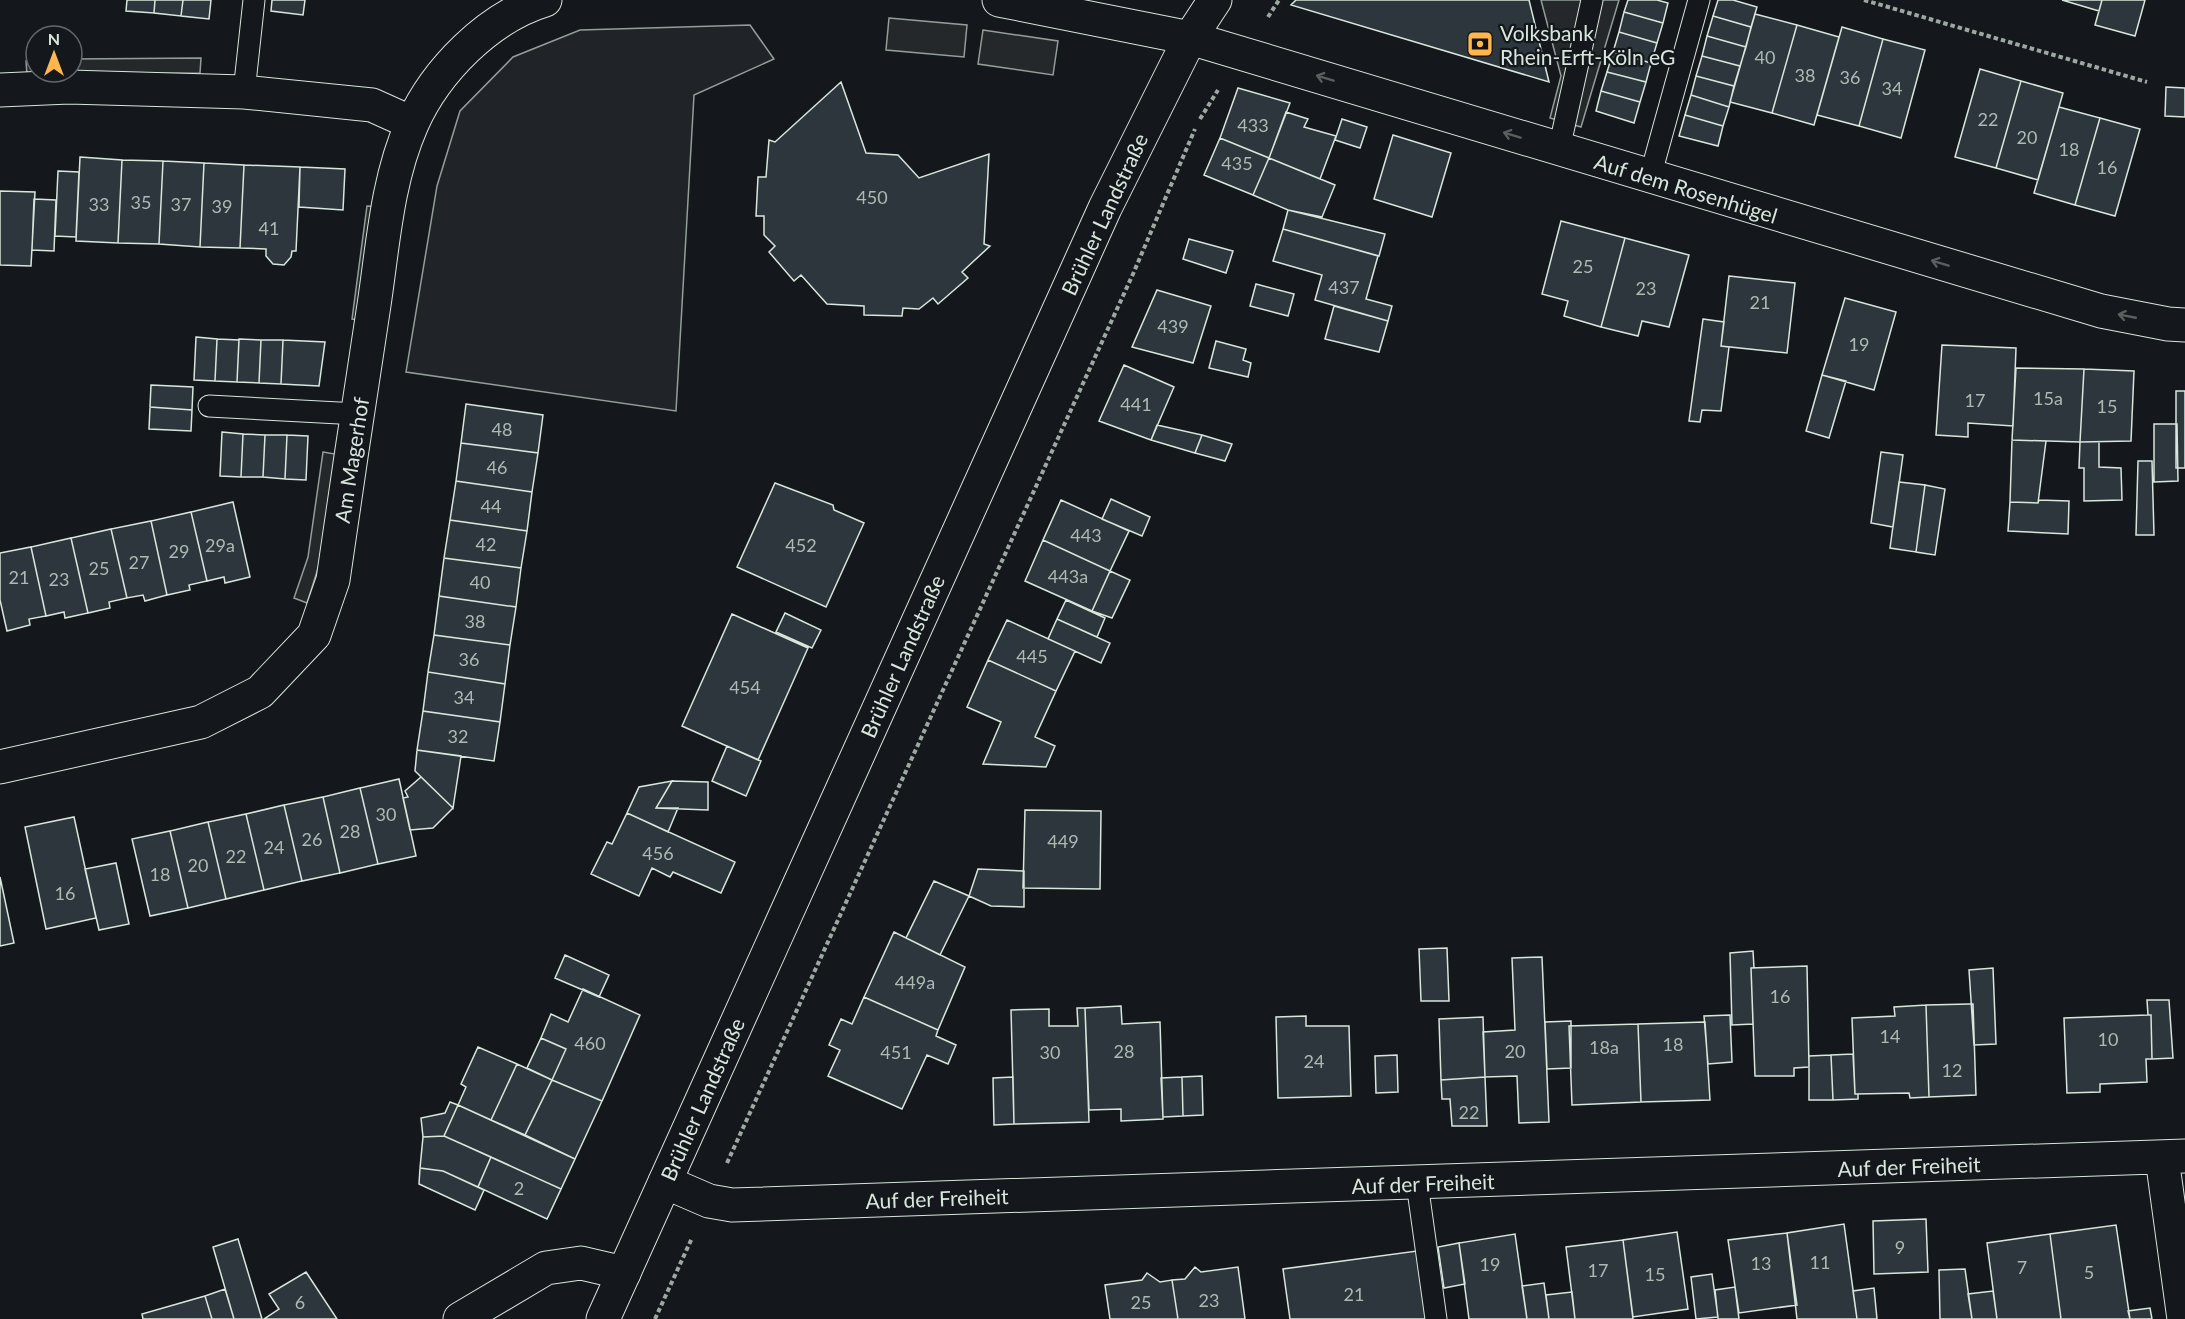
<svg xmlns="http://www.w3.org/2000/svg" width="2185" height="1319" viewBox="0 0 2185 1319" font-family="Lato,sans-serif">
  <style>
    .green { fill: #202428; stroke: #939e99; stroke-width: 1.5 }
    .parking { fill: #24282b; stroke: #939e99; stroke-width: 1.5 }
    .building { fill: #2c363c; stroke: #d8e6dc; stroke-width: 1.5 }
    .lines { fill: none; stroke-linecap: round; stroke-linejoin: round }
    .lane-casing { stroke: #d8e6dc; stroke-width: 23 }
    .street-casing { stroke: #d8e6dc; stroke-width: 35 }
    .secondary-casing { stroke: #d8e6dc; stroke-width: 35 }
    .path { stroke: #9da8a2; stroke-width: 4; stroke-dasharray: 4.5 3; stroke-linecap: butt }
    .lane { stroke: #14181c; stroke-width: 21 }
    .street { stroke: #14181c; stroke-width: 33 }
    .secondary { stroke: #14181c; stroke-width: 33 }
    .oneway { stroke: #59605f }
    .labels { text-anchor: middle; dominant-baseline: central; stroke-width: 4.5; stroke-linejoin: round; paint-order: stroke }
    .number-label { font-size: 18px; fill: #adbab4 }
    .poi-label { font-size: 21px; fill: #d8e6dc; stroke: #14181c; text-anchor: start }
    .street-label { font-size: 21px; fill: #d8e6dc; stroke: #14181c }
  </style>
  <rect width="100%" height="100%" fill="#14181c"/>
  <path class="green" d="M750,25l24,34 -80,36 -18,316 -270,-39 31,-186 23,-75 53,-54 67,-27z"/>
  <path class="parking" d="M1541,0h78l-38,127 -31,-9 11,-42z
    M889,18l78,7 -3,32 -78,-7z
    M983,30l75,11 -5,34 -75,-11z
    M201,58l-1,15 -173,2 -1,-14 10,-1v12h36v-13z
    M367,206l13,1 -15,114 -13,-2z
    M323,452l12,2 -14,105 -14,44 -13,-5 14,-41z"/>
  <path class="building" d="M127,0h28l-1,13 -28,-2z
    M155,0h28l-2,16 -27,-3z
    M183,0h28l-2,19 -28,-3z
    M272,0h33l-2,15 -32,-4z
    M1296,0h233l20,82 -258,-77z
    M1628,0h29l11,3 -5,20 -39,-11z
    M1718,0h15l24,7 -6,20 -38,-11z
    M2062,0h40l-3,11z
    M2102,0h43l-10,36 -40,-11z
    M1624,12l39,11 -6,20 -38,-11z
    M1755,14l42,11 -25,88 -42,-11z
    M1713,16l38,11 -5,20 -39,-11z
    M1797,25l42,12 -25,88 -42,-12z
    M1842,27l41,12 -24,87 -42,-11z
    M1619,32l38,11 -6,20 -38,-11z
    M1707,36l39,11 -6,19 -38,-10z
    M1883,39l42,11 -24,88 -42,-12z
    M1613,52l38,11 -5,19 -39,-10z
    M1702,56l38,10 -6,20 -38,-10z
    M1980,69l41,12 -25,87 -41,-11z
    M1607,72l39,10 -6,20 -39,-11z
    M1696,76l38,10 -5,21 -38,-12z
    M2021,81l42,12 -25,87 -42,-12z
    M841,82l25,71 32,2 21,23 70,-24 -5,90 6,2 -28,26 6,6 -30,26 -5,-6 -14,11 -16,-1 -1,8 -38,-1v-9l-37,-2 -26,-29 -7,6 -25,-29 6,-6 -11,-11v-19h-8l2,-39h8l3,-37 6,2z
    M2166,87l19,1v29l-20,-1z
    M1238,88l52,15 -21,55 -49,-20z
    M1601,91l39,11 -6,21 -38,-12z
    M1691,95l38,12 -6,19 -38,-11z
    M2059,107l41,11 -25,87 -41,-12z
    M1286,112l22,7 -4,8 32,9 -16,43 -51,-21z
    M1685,115l38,11 -5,20 -39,-10z
    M2100,118l40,11 -25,87 -40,-11z
    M1342,119l25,8 -7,21 -25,-8z
    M1393,135l58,18 -19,64 -58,-18z
    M1220,138l49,20 -16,37 -49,-20z
    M80,157l42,3 -4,83 -42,-2z
    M1269,158l66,27 -13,32 -34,-7 -35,-15z
    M122,160l41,1 -4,83 -41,-1z
    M163,161l41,2 -4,84 -41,-3z
    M204,163l40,2 -4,83 -40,-1z
    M244,165l56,2 -4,84h-4l-1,6 -7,8 -11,-1 -7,-8v-7l-26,-1z
    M300,167l45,2 -2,41 -44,-3z
    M58,171l21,1 -3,65 -21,-1z
    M0,191l35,1 -4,74 -31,-1z
    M34,199l22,1 -2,51 -22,-1z
    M1288,210l97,24 -6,22 -96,-27z
    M1561,221l64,17 -24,89 -37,-11 4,-15 -26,-7z
    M1283,229l95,27 -12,43 26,7 -4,15 -73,-21 7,-25 -49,-14z
    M1625,238l64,17 -20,72 -27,-6 -4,15 -37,-9z
    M1189,239l44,12 -7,22 -43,-14z
    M1729,276l66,7 -8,70 -66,-7z
    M1256,284l38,10 -6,22 -38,-10z
    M1157,290l54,16 -18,57 -61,-16z
    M1845,298l51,14 -22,78 -52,-15z
    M1334,306l54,15 -9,31 -54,-13z
    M1703,319l21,3 -3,24 8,1 -8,64 -19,-1 -2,12 -11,-1z
    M196,337l21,2 -2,42 -21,-1z
    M217,339l22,1 -2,42 -22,-1z
    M239,339l22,1 -2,43 -22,-1z
    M261,340h22l-2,44 -22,-1z
    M283,340l42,2 -6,44 -38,-2z
    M1216,341l30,8 -3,11 8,3 -3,14 -39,-9z
    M1942,345l74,3 -3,78 -45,-3v14l-32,-2z
    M1124,365l50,22 -23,53 -52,-19z
    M2016,368l68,1 -4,73 -68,-2z
    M2084,369l50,2 -3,70 -51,1z
    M1822,375l24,6 -17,57 -23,-7z
    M151,385l42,2 -1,23 -42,-3z
    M2176,391h9v77h-9z
    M466,404l77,11 -5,38 -77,-10z
    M150,407l42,3 -1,21 -42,-2z
    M2154,424h23l1,57 -24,1z
    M1157,425l45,10 -7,18 -44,-13z
    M222,432l21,2 -2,43 -21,-1z
    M243,434l22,1 -2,42h-22z
    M265,435h22l-2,44 -22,-2z
    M287,435l21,1 -2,44 -21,-1z
    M1202,435l30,9 -7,17 -30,-8z
    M2012,440l34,1 -8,62 -28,-1z
    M2080,442h19v25l22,1 1,32 -38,1v-33h-5z
    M461,443l77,10 -6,39 -76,-11z
    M1881,452l22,3 -10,72 -22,-4z
    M2138,461h14l2,74h-18z
    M456,481l76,11 -5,39 -77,-11z
    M1899,482l26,3 -9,67 -26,-4z
    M775,483l58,22 1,5 30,13 -38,84 -89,-40z
    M1925,485l20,4 -10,66 -19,-3z
    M1111,499l39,18 -8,19 -40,-17z
    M1061,500l68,31 -19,40 -67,-31z
    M2039,500l30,1 -1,33 -60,-3 2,-29 28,1z
    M233,502l17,75 -25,6 -1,-6 -17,4 -16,-69z
    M191,512l16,69 -18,4 1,5 -23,5 -16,-74z
    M450,520l77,11 -6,37 -77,-10z
    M151,521l16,74 -22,6 -2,-6 -16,3 -16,-69z
    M111,529l16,69 -18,4 1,6 -22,5 -17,-75z
    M71,538l17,75 -23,5 -1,-6 -18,4 -15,-69z
    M1043,540l67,31 -18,40 -67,-30z
    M31,547l15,69 -17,3 1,6 -23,6 -7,-31v-47z
    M444,558l77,10 -5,39 -77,-11z
    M1110,571l20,9 -18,38 -20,-7z
    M439,596l77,11 -6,38 -76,-10z
    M1066,600l39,18 -8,19 -40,-18z
    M785,613l36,17 -9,18 -36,-16z
    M732,614l76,34 -50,112 -76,-34z
    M1057,619l53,24 -9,20 -53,-24z
    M1007,620l68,31 -19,40 -68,-31z
    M434,635l76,10 -5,39 -77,-12z
    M988,660l68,31 -21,46 20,9 -9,21 -63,-3 18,-42 -34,-15z
    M428,672l77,12 -5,38 -77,-11z
    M423,711l77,11 -6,39 -77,-11z
    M727,746l34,15 -15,35 -34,-15z
    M417,750l44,6 -8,52 -38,-37z
    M421,777l32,31 -20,20 -23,2 -7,-32 5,-1 -3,-6z
    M399,779l17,77 -38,8 -18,-76z
    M672,781l36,1v28l-52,-2z
    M672,781l-16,27h22l-10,24 -41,-19 12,-26z
    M360,788l18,76 -38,9 -17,-76z
    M323,797l17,76 -38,8 -18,-76z
    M284,805l18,76 -38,9 -18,-76z
    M1025,810l76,1 -1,78 -77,-1z
    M627,813l108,49 -14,31 -48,-21 -3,5 -18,-9 -13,28 -48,-22 16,-32 5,2z
    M246,814l18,76 -38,9 -18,-77z
    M74,817l22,101 -50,11 -21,-102z
    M208,822l18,77 -38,9 -18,-77z
    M170,831l18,77 -38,8 -18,-77z
    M116,863l13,61 -30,6 -14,-61z
    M978,869l46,2v36l-33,-1 -22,-10z
    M0,877l14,66 -14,3z
    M934,881l35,15 -29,59 -34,-17z
    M894,932l71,35 -27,63 -74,-33z
    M1447,948l2,53h-28l-2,-52z
    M1753,951l1,17h-3l2,56 -21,1 -2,-72z
    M565,955l44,20 -10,22 -44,-19z
    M1542,957l7,165 -30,1 -2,-47 -32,1 -2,-45 32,-2 -3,-72z
    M1807,966l2,101 -15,1v8h-39l-4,-108z
    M1993,968l3,76 -22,1 -5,-75z
    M583,989l57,26 -38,86 -50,-21 14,-31 -25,-11 10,-24 17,8z
    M864,997l74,33 -2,6 20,9 -8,19 -21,-9 -25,54 -74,-33 12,-26 -11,-5 12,-26 11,5z
    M2147,1000h22l4,58 -21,1 -1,-44h-3z
    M1970,1004h3l3,91 -47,2 -3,-92z
    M1926,1005l3,92 -19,1 -1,-5 -54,1 -3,-76 43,-2 -1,-9z
    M1121,1006l1,18 38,-2 3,97 -42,2v-12l-32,1 -4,-102z
    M1077,1008h8l4,114 -75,2 -3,-114 38,-1v17h29z
    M1730,1015l2,47 -24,2 -4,-48z
    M2148,1015h3l1,44h-6l1,23 -47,2v8l-33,1 -3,-75z
    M1306,1016v10h43l2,70 -73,2 -2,-81z
    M1483,1017l2,60 -44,3 -2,-61z
    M1571,1021v47l-24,1 -2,-47z
    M1705,1022l5,78 -69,2 -3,-78z
    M1638,1024l3,78 -69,3 -3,-79z
    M541,1038l25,11 -14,31 -25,-12z
    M478,1047l39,17 -26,56 -33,-15 8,-18 -5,-3z
    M1853,1054l2,40h3v5l-25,1 -2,-45z
    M1397,1055l1,37 -22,1 -1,-37z
    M1831,1055l2,45h-24v-44z
    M517,1064l35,16 -27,55 -34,-15z
    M1202,1076l1,39 -20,1 -1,-39z
    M1013,1077l1,47 -20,1 -1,-47z
    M1182,1077l1,39 -20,1 -2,-39z
    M1485,1077l2,49h-35l-2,-27h-8l-1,-19z
    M552,1080l50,21 -27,58 -50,-24z
    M450,1102l8,3 -14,31 -21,1 -2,-19 24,-5z
    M458,1105l117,54 -14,30 -117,-53z
    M444,1136l47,21 -13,30 -35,-16 -23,-3 3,-31z
    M491,1157l70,32 -14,30 -69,-32z
    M420,1168l23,3 41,19 -9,20 -56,-26z
    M1926,1219l2,53 -54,2 -1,-53z
    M1844,1224l13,95h-60l-10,-86z
    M2116,1225l14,94h-69l-11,-85z
    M1677,1232l11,77 -55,8 -10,-77z
    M1787,1233l10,72 -58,8 -11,-73z
    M1515,1234l12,85h-58l-10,-76z
    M2050,1234l11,85h-64l-10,-76z
    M238,1239l24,80h-28l-21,-72z
    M1623,1240l10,79h-58l-9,-72z
    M1459,1243l6,41 -21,4 -6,-41z
    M1417,1251l9,68h-136l-7,-50z
    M1195,1267l6,5 37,-5 7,52h-67l-6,-39 13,-1z
    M1965,1269l7,50h-32l-1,-49z
    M306,1272l31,47h-73l15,-10 -10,-15z
    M1147,1273l13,9 12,-2 6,39h-68l-5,-34 37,-5z
    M1712,1274l6,43 -22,2 -5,-42z
    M1544,1283l5,36h-22l-5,-33z
    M1735,1287l4,32h-21l-3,-29z
    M1874,1288l3,31h-20l-4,-28z
    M225,1289l9,30h-22l-7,-23z
    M1993,1291l4,28h-25l-4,-25z
    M1572,1292l3,27h-26l-3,-24z
    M205,1296l7,23h-69l-1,-5z
    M2150,1308l2,11h-22l-2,-8z"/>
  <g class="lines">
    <defs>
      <path id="lane" d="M244,92l10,-92
        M1559,149l33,-149
        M1650,177l49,-177
        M209,406l149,8
        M1417,1183l19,136"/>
      <path id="street" d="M999,0l191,38 911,273 67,13 17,1
        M0,90l69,-3 175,5 128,13 40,18
        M0,767l201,-45 59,-30 54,-57 19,-55c13,-92 27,-183 41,-275 9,-60 13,-125 38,-181 24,-54 77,-107 133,-124
        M2162,1158l22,161
        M665,1182l44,19 23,4 1453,-49
        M460,1319l86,-51 35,-5 43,10"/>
      <path id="secondary" d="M603,1319l502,-1111 85,-170 25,-38"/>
    </defs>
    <use href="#lane" class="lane-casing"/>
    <use href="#street" class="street-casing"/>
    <use href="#secondary" class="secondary-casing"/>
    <path class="path" d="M1864,0l283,82
      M1268,17l11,-17
      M1200,119l18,-29
      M727,1163l406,-889 62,-145
      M655,1319l37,-81"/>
    <use href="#lane" class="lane"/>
    <use href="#street" class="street"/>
    <use href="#secondary" class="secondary"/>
  </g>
  <defs><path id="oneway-shaft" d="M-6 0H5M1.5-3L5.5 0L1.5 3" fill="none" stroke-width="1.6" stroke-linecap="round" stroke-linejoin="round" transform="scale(1.5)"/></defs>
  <g class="oneway">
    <use href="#oneway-shaft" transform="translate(1325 78) rotate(-163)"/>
    <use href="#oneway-shaft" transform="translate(1512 135) rotate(-163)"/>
    <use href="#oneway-shaft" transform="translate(1940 263) rotate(-163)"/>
    <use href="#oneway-shaft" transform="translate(2127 316) rotate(-169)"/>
  </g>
  <defs>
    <symbol id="bank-square" viewBox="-11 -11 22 22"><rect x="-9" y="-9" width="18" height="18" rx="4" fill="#ffb74d" stroke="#14181c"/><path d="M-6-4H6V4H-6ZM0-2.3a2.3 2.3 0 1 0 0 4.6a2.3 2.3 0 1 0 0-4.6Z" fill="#111"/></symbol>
  </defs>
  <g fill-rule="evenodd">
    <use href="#bank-square" x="1465" y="29" width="30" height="30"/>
  </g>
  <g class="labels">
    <g class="number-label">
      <text x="1765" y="57">40</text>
      <text x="1805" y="75">38</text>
      <text x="1850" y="77">36</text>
      <text x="1892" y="88">34</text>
      <text x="1988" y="119">22</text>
      <text x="1253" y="125">433</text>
      <text x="2027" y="137">20</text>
      <text x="2069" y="149">18</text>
      <text x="1237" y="163">435</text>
      <text x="2107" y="167">16</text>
      <text x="872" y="197">450</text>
      <text x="141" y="202">35</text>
      <text x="99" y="204">33</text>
      <text x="181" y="204">37</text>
      <text x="222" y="206">39</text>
      <text x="269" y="228">41</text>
      <text x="1583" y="266">25</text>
      <text x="1344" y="287">437</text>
      <text x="1646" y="288">23</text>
      <text x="1760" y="302">21</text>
      <text x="1173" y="326">439</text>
      <text x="1859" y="344">19</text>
      <text x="2048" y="398">15a</text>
      <text x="1975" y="400">17</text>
      <text x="1136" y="404">441</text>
      <text x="2107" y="406">15</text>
      <text x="502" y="429">48</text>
      <text x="497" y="467">46</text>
      <text x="491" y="506">44</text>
      <text x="1086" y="535">443</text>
      <text x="486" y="544">42</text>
      <text x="220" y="545">29a</text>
      <text x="801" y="545">452</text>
      <text x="179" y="551">29</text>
      <text x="139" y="562">27</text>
      <text x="99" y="568">25</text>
      <text x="1068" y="576">443a</text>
      <text x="19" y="577">21</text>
      <text x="59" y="579">23</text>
      <text x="480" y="582">40</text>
      <text x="475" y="621">38</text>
      <text x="1032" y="656">445</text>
      <text x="469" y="659">36</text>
      <text x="745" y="687">454</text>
      <text x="464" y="697">34</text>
      <text x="458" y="736">32</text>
      <text x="386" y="814">30</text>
      <text x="350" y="831">28</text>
      <text x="312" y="839">26</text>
      <text x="1063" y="841">449</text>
      <text x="274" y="847">24</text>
      <text x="658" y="853">456</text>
      <text x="236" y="856">22</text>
      <text x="198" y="865">20</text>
      <text x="160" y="874">18</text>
      <text x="65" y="893">16</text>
      <text x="915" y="982">449a</text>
      <text x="1780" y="996">16</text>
      <text x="1890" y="1036">14</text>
      <text x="2108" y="1039">10</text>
      <text x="590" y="1043">460</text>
      <text x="1673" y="1044">18</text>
      <text x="1604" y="1047">18a</text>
      <text x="1124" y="1051">28</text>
      <text x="1515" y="1051">20</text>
      <text x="896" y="1052">451</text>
      <text x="1050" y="1052">30</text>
      <text x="1314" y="1061">24</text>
      <text x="1952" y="1070">12</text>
      <text x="1469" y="1112">22</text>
      <text x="519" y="1188">2</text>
      <text x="1900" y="1247">9</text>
      <text x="1820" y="1262">11</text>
      <text x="1761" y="1263">13</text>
      <text x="1490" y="1264">19</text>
      <text x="2022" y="1267">7</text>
      <text x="1598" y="1270">17</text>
      <text x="2089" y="1272">5</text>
      <text x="1655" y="1274">15</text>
      <text x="1354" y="1294">21</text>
      <text x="1209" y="1300">23</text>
      <text x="300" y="1302">6</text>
      <text x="1141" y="1302">25</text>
    </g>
    <g class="poi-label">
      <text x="1500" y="32">Volksbank<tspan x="1500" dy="24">Rhein-Erft-Köln eG</tspan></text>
    </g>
    <g class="street-label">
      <text transform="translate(1686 188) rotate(17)">Auf dem Rosenhügel</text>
      <text transform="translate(1104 214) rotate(-65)">Brühler Landstraße</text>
      <text transform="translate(351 460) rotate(-81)">Am Magerhof</text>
      <text transform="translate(902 656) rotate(-66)">Brühler Landstraße</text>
      <text transform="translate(702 1099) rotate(-66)">Brühler Landstraße</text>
      <text transform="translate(1909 1166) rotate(-2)">Auf der Freiheit</text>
      <text transform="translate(1423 1183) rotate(-2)">Auf der Freiheit</text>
      <text transform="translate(937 1198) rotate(-2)">Auf der Freiheit</text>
    </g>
  </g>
  <g transform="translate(54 54)"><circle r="28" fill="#14181c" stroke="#626a69" stroke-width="1.5"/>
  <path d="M0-4.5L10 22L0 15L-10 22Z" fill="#ffb74d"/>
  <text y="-9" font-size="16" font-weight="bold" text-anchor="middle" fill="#d8e6dc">N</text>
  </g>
</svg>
